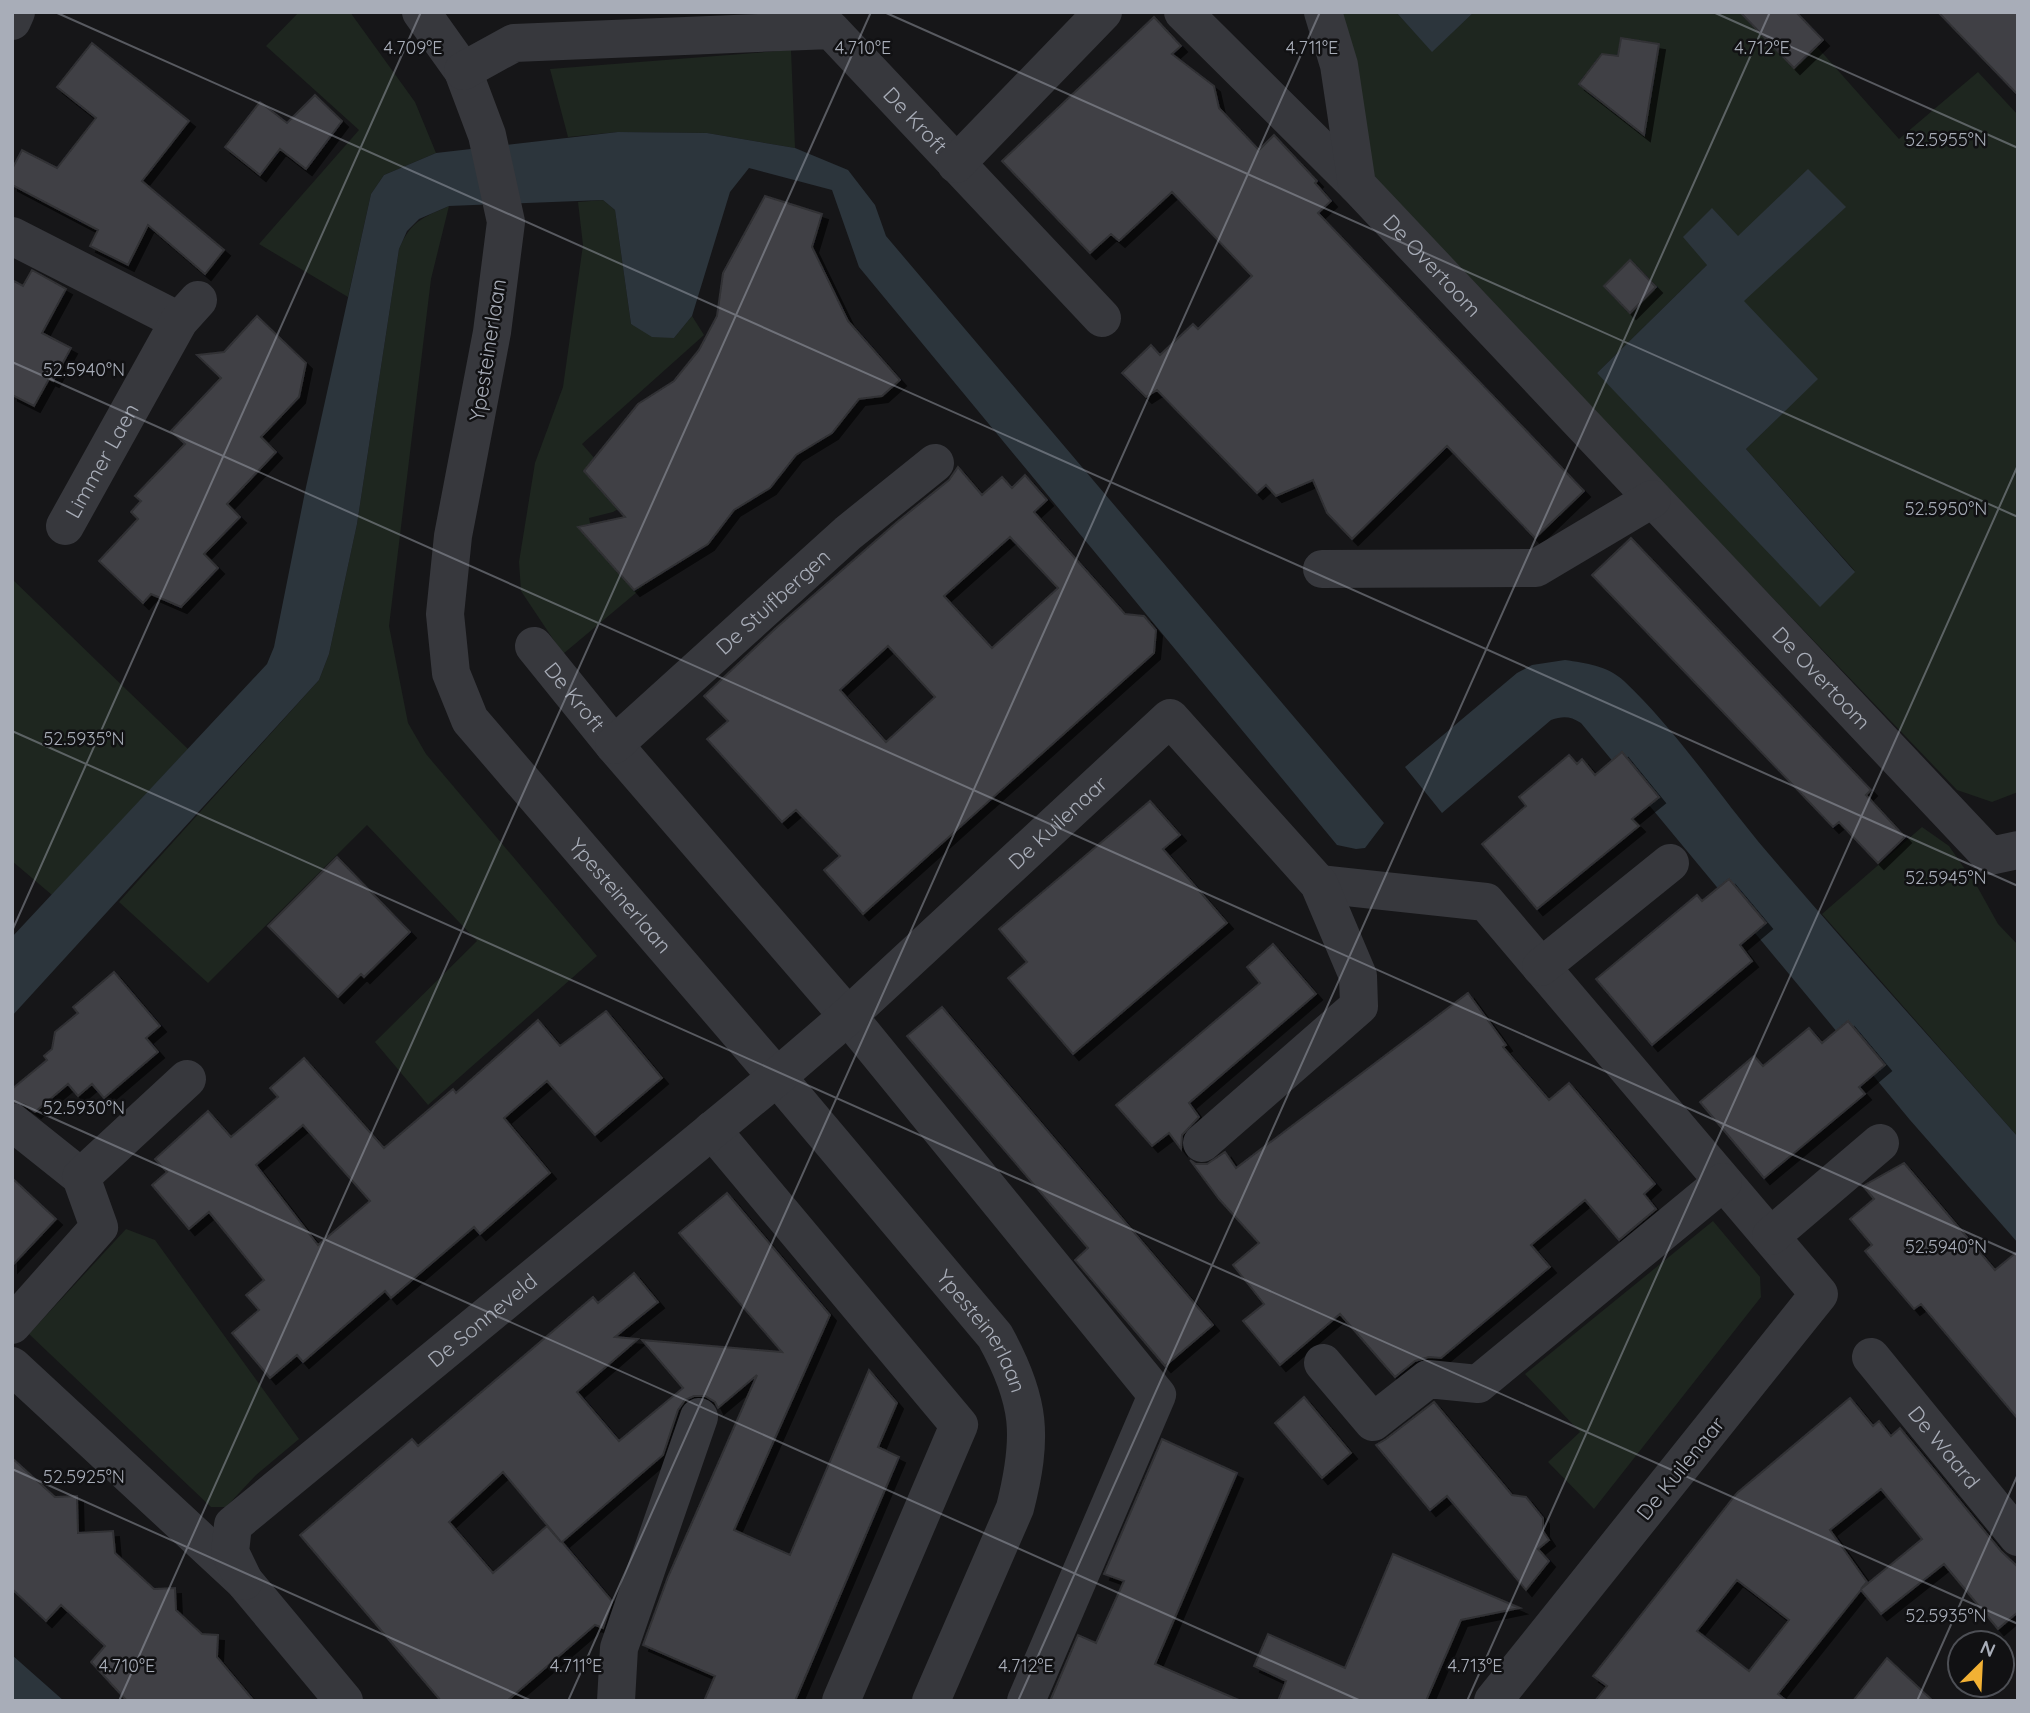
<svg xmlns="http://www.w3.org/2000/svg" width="2030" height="1713" viewBox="0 0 2030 1713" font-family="Quicksand,sans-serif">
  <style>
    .green { fill: #1e261f; fill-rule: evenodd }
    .water { fill: #2c353c }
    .building { fill: #404145; stroke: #303034; stroke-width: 2; fill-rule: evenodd; filter: url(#shadow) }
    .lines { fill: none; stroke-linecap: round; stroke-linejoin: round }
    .minor { stroke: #37383d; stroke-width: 38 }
    .ticks { fill: none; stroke: #a8adb8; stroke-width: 2; stroke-opacity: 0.45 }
    .labels { text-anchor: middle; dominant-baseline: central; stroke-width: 5; stroke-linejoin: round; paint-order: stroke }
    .street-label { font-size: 21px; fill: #a8adb8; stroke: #111113 }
    .ticks-label { font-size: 18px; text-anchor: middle; fill: #a8adb8; stroke: #111113; stroke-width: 5; stroke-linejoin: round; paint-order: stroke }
  </style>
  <defs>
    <filter id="shadow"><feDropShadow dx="6" dy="6" stdDeviation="0" flood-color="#0009"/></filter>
  </defs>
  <rect width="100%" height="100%" fill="#161618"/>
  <path class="green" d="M299,12h51l65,90 21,51 -52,22 -13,19 -23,103 -89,-53 100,-114 -93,-84z
    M1339,12h57l36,39 42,-39h312l113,127 79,-67 40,43v677l-26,10 -35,-12 -557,-580 -35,-42zM1707,265l110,114 -71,70 109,122 -258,-198z
    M791,50l4,98 -88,-15 -89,-1 -50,5 -18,-68z
    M603,200l12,10 16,114 43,14 18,-22 12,19 -122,109 50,57 -19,11 -24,6 6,28 9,-2 39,43 -80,67 -42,-63 -2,-29 16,-99 28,-76 20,-142 -5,-43z
    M449,206l-18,73 -42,347 19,97 18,31 171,202 -169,149 -53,-63 102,-101 -110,-116 -159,158 -89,-81 200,-222 10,-26 28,-130 42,-275c12,-28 23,-31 50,-43z
    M12,579l176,170 -136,146 -40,-34z
    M1922,827l27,19 29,42 20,36 20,21v192l-196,-223z
    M1713,1221l47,56 1,20 -167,212 -46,-47 32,-30 -55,-58z
    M126,1229l29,11 144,199 -43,36 -30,32h-15l-182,-173z"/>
  <path class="water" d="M1396,12h78l-42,40z
    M618,132l89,1 88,15 53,22 27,35 11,31 498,587 -19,25 -9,1 -19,-4 -478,-578 -27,-77 -83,-22 -19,24 -38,124 -18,22 -22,-1 -21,-13 -16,-114 -12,-10 -154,6 -30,13 -12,12 -8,18 -42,275 -28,130 -10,26 -307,336v-79l255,-273 7,-17 32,-160 65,-293 13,-19 52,-22z
    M1808,169l38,38 -102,94 74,78 -72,70 109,123 -35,35 -223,-234 110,-108 -24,-28 29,-29 26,28z
    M1565,660c21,3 43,6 59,21 53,50 97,117 144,172 82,96 167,190 250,284v106l-108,-123 -329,-397c-11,-7 -18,-7 -30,-3l-109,93 -37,-46 112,-94 15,-8z
    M12,1655l52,46h-52z"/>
  <path class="building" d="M1740,12h56l27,28 -29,28z
    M1938,12h80v83z
    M1154,17l27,29 -9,8 42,32 5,22 40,42 15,-15 43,46 -2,2 16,18 -13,12 266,278 -49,47 -88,-92 -95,93 -25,-26 -14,-33 -37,16 -10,-11 -9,8 -100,-103 -11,7 -24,-24 29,-28 9,10 33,-31 5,5 54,-53 -80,-84 -53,49 -8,-7 -21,19 -88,-92z
    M1621,38l38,6 -15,91 -65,-51 23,-30 16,2z
    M92,43l97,78 -47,60 82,69 -19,24 -57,-49 -20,40 -38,-19 8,-16 -86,-45v-16l10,-19 35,18 39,-50 -39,-31z
    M315,95l27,26 -36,48 -26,-20 -20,26 -35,-28 35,-45 27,21z
    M765,196l57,18 -10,33 36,74 52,59 -18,16 -23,3 -27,34 -36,22 -26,33 -36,22 -26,34 -74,46 -56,-63 47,-10 -41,-46 54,-67 36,-23 25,-31 18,-34 6,-43z
    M1630,260l26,27 -26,26 -26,-27z
    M32,270l34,19 -24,44 29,15 -18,33 -4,-2 -15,27 -22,-11v-115l11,6z
    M257,316l49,47 -7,34 -38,40 15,15 -49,52 13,13 -36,37 14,14 -37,39 -30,-13 -8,9 -44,-42 39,-42 -7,-7 10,-11 -6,-5 50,-52 -14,-13 50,-53 -24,-23 27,-3z
    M958,467l24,28 20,-18 10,11 13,-13 22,25 -13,12 91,102 19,2 12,14 -2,23 -291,261 -39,-44 16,-14 -44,-46 -14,12 -75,-83 21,-18 -24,-25 72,-68 121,-106 52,-42zM1010,537l48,51 -66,60 -48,-52zM888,646l47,51 -49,45 -46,-52z
    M1631,538l240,252 -5,5 39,42 -27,26 -39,-41 -6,5 -241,-252z
    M1622,752l37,45 -27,22 7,7 -102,83 -55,-65 44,-38 -7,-9 50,-42 8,9 5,-5 13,16z
    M1150,801l30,34 -17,14 64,74 -154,131 -65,-76 19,-16 -28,-33z
    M337,857l73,75 -46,45 -3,-3 -23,23 -70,-71z
    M1729,879l37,44 -26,22 12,16 -100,84 -56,-66 101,-84 5,6z
    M1273,944l43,50 -127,109 10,14 -17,18 -1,14 -12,-16 -17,13 -36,-41 144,-122 -13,-16z
    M114,972l46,54 -14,12 12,14 -54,46 -12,-14 -14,12 -10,-12 -33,28 -10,-7 -13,-4v-12l35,-29 -3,-4 8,-7 3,-17 23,-19 -5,-6z
    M1468,993l38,52 -3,2 46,53 20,-17 86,101 -11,10 12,15 -37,31 -34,-40 -54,45 19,22 -109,91 -12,-1 -14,4 -20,16 -55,-63 -60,51 -37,-44 21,-17 -31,-39 26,-22 -40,-44 -29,-39 6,4h11l18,-12 11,16z
    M942,1007l271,318 -48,41 -90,-106 13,-12 -181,-212z
    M606,1011l56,67 -67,57 -48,-54 -43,37 46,55 -70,61 -6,-7 -83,71 -6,-7 -82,71 -6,-7 -27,23 -38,-45 27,-23 -13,-15 18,-15 -55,-68 -20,17 -37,-44 15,-13 -12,-13 53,-48 23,26 47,-40 -8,-9 34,-30 80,90 69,-59 3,4 82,-73 22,26zM303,1125l67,76 -52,44 -62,-80z
    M1848,1021l37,44 -26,22 6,7 -101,84 -64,-76 54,-46 9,10 46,-38 13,15z
    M1904,1163l91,107 23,-19v168l-97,-115 -7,5 -29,-34 -20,-24 7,-6 -22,-26 24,-20 -11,-13z
    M12,1178l44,41 -44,47z
    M727,1193l103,122 -96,215 56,25 79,-185 28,33 -19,44 21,10 -104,244h-91l11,-25 -72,-31 25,-68 89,-202 -39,33 -3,-6 -10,-6h-11l-9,4 -7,10 -15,45 -101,87 50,59 -9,27 -8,-3 -88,76h-66l-141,-166 112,-96 6,7 175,-149 5,6 36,-30 24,29 -43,35 23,2 -61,53 42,49 64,-53 -41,-48 140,12 -103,-119zM503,1472l58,70 -14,-16 -54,47 -44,-51z
    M1304,1397l47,56 -29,25 -47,-55z
    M1850,1398l23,28 6,-5 12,15 9,-8 101,123 17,16v45l-20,17 -54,-65 -63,50 -20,-24 -83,104 9,7h-192l12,-15 -14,-10 144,-183zM1881,1489l41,50 -61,50 6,-7 -37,-52zM1737,1580l52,40 -40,51 -52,-40z
    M1434,1402l78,93 14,2 17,21v13l6,9 -11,9 11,12 -23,29 -79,-94 -17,14 -54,-65 10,-6z
    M1162,1439l75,34 -82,191 86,37h-191l28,-66 18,8 28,-62 -20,-7z
    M12,1458l43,39 22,-1 1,37 35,-2 2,22 39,36 21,-1 1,22 26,24 16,1 -1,22 37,44h-127l-36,-39 14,-16 -44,-41 -15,16 -34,-32z
    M1393,1554l127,54 -59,12 -35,81h-148l8,-20 -32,-15 14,-32 77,34z
    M1887,1658l46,43h-80z"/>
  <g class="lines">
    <g class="minor">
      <path id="s1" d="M421,12l42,59 24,64 19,87 -14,110 -39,204 -8,78 6,59 19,47 307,357 218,259c36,65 38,101 20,172l-84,193"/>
      <path d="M1183,12l174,173"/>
      <path id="s2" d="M1323,12l16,53 18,120 633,671 28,-6"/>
      <path d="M12,21l4,-9"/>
      <path id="s3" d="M463,71l51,-28 317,-13 271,288"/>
      <path d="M956,164l147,-152"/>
      <path d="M12,236l167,85"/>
      <path id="s4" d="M65,526l114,-205 19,-21"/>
      <path d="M1322,569l214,-1 116,-69"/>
      <path id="s5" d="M534,646l80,99 234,271 309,379 -131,306"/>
      <path id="s6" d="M614,745l234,-212 87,-70"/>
      <path d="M1319,884l167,18 333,392 -326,407"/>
      <path d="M1541,967l129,-104"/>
      <path d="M12,1122l69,55"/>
      <path d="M712,1130l247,295 -118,276"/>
      <path d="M1771,1236l109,-93"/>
      <path d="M12,1325l87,-98 -18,-50 106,-98"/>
      <path id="s7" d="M1871,1357l147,180"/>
      <path d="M1323,1363l50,59 55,-43 50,5 245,-202"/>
      <path d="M12,1366l232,215 100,120"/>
      <path id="s8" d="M244,1581l-14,-29 3,-27 544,-448 71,-61 322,-298 149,166 39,92 1,30 -157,137"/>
      <path d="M616,1701l3,-53 80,-231"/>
    </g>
  </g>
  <path class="ticks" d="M55,12l1963,874M884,12l1134,505M1713,12l305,136M12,362l2006,893M12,731l2006,893M12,931l409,-919M12,1100l1349,601M12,1469l520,232M119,1701l752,-1689M568,1701l752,-1689M1018,1701l752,-1689M1467,1701l551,-1236M1917,1701l101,-227"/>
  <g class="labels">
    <g class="street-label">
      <text stroke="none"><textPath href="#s3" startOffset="499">De Kroft</textPath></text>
      <text stroke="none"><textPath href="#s2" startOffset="287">De Overtoom</textPath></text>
      <text transform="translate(487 350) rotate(-81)">Ypesteinerlaan</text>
      <text stroke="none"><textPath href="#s4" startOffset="75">Limmer Laen</textPath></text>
      <text stroke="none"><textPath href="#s6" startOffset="214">De Stuifbergen</textPath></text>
      <text stroke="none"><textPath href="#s2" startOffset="854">De Overtoom</textPath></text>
      <text stroke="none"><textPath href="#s5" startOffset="65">De Kroft</textPath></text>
      <text stroke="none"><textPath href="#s8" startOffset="1143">De Kuilenaar</textPath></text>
      <text stroke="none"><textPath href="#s1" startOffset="968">Ypesteinerlaan</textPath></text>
      <text stroke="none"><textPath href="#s8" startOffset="382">De Sonneveld</textPath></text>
      <text stroke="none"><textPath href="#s1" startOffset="1535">Ypesteinerlaan</textPath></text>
      <text stroke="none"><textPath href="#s7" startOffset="116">De Waard</textPath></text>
      <text transform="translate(1680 1468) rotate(-51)">De Kuilenaar</text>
    </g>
  </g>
  <g class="ticks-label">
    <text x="413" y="54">4.709°E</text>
    <text x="863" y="54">4.710°E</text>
    <text x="1312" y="54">4.711°E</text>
    <text x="1762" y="54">4.712°E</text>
    <text x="1946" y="146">52.5955°N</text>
    <text x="84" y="376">52.5940°N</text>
    <text x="1946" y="515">52.5950°N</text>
    <text x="84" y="745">52.5935°N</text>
    <text x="1946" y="884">52.5945°N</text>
    <text x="84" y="1114">52.5930°N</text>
    <text x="1946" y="1253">52.5940°N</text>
    <text x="84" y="1483">52.5925°N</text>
    <text x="1946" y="1622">52.5935°N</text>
    <text x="127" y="1672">4.710°E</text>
    <text x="576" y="1672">4.711°E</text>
    <text x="1026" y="1672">4.712°E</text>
    <text x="1475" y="1672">4.713°E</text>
  </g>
  <rect width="2030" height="1713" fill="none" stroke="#a8adb8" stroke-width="28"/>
  <g transform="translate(1981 1664) rotate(24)"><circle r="33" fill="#111113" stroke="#4d4f55" stroke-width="2"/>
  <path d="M0-5L12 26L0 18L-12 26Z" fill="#f2b134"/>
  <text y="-10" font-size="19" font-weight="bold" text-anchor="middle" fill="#a8adb8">N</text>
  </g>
</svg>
